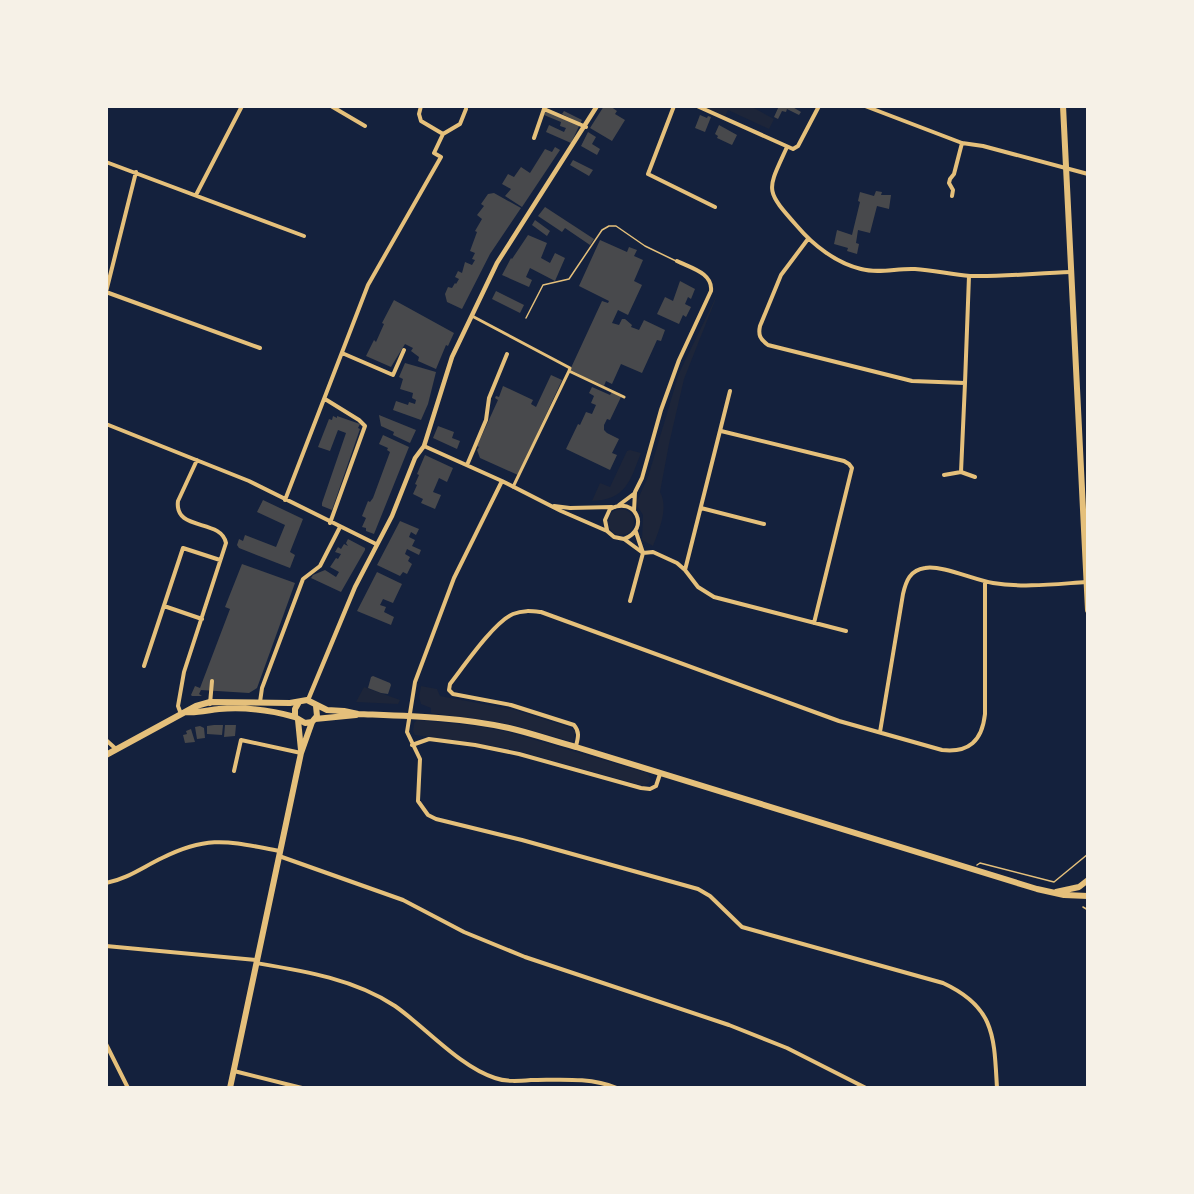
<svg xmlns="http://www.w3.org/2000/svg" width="1194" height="1194" viewBox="0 0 1194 1194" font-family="Signika,sans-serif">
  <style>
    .green { fill: #1d2539 }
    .building { fill: #48494c }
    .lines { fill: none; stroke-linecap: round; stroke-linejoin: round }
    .path { stroke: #e5c07b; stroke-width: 1.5 }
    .service { stroke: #e5c07b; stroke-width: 1.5 }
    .pedestrian { stroke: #e5c07b; stroke-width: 3 }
    .minor { stroke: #e5c07b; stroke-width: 4 }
    .tertiary { stroke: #e5c07b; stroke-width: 4.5 }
    .primary { stroke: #e5c07b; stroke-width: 6 }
  </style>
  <rect width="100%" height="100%" fill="#14213d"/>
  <path class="green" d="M704,107h48l22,12 -5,10 -41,-19 -3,6z
    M718,293l-34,86 -15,65 -9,48c9,16 -1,38 -7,54l-11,-6 1,-25 -5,-8 -1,-6 11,-24 31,-104z
    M630,450l11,3c-11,28 -15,47 -49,48l8,-18 10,4 17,-36z
    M608 522a13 13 0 1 1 26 0a13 13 0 1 1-26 0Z
    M421,686l16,3 3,7 75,14 56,18 4,3 -2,11 -60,-17 -82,-12v-5l-10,-4 -2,-7z
    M364,687l36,13 -2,4 -42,-2z
    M417,720l60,6 31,6 139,41 4,6 -2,4 -5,3 -138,-38 -91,-13 -2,-4 1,-8z"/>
  <path class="building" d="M604,106h6l7,5 -2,3 10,6 -13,21 -22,-13z
    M779,106h12l10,6 -2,3 -12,-6 -1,3 -4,-1 -4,8 -4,-2z
    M545,111l29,9 -12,-6 2,-3 18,9 -11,23 -25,-11 3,-7 15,7 2,-4 -6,-2 1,-4 -17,-7z
    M700,115l7,3 1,-2 3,1 -6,15 -10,-4z
    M719,125l18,10 -5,10 -15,-7 1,-2 -3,-2z
    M588,132l8,5 -4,7 8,5 -3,6 -16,-9z
    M555,147l5,3 -38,57 -17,-11 6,-7 -9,-5 6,-10 6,3 7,-10 9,6 15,-24 7,3z
    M573,160l20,10 -4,6 -19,-11z
    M876,191l6,1 -1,3h10l-2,14 -12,-3 -7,27 -12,-3 -2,13 3,1 -2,10 -10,-3 1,-3 -14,-4 3,-14 15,5 8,-33 -2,-1 2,-9 14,4z
    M494,193l27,15 -31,46 -28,55 -15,-7 -2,-8 3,-7 4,1 3,-5 1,1 3,-5 -4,-2 3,-6 4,2 3,-11 7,3 3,-5 -3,-1 3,-6 -5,-2 7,-19 -2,-1 7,-12 -5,-4 7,-9 -3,-2 7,-10z
    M545,207l49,32 -4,6 -25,-17 -3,4 -24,-16z
    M535,220l15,11 -3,5 -15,-11z
    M528,235l19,8 -6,15 9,5 5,-10 10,5 -10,23 -25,-13 -4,9 6,3 -3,7 -27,-12 9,-17 1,1z
    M600,240l27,12 2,-5 8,3 -3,6 9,4 -9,21 8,4 -14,30 -10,-5 -6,13 7,2 3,-6h3l7,6 -1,2 8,3 5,-10 21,10 -4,11 -4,-1 -15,33 -21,-9 -9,20 -6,-3 -2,5 -34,-16 32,-69 6,2 1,-2 -30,-15z
    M680,281l15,8 -4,10 -3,-2 -3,7 6,3 -5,10 -3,-2 -4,9 -22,-10 8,-17 8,4z
    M496,291l28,14 -4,8 -28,-14z
    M394,300l60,33 -6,13 -2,-1 -10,24 -18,-8 1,-4 -8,-6 2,-3 -8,-4 -14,23 -25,-11 8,-16 2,2 8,-18 -2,-1z
    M405,363l31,9 -8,32 -7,16 -28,-10 3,-9 12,4 1,-3 6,2 1,-4 -4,-2 1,-5 -13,-4 3,-10 -4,-2z
    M551,375l11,5 -44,95 -38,-17 -3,-8 2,-3 -2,-1 21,-46 -3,-2 1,-2 3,1 4,-11 30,14 -2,4 5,3z
    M592,387l18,8 2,-3 9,5 -11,23 -3,-1 -3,6v5l3,3 12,6 -7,14 5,2 -7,15 -44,-21 12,-25 2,1 6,-13 6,2 4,-9 -5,-2 3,-7 -5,-3z
    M379,415l37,15 -6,13 -17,-8 1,-3 -13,-6z
    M333,416l4,2v-2l23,8 -2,4 2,1 -28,81 -10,-4v-3l24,-70 -8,-3 -8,21 -12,-4 11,-28 3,1z
    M438,426l16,6 -2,6 8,3 -3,8 -24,-11z
    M383,435l26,12 -35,87 -8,-3v-3l-4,-1 4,-9 -4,-2 6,-15 2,1 3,-4 17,-46 -3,-2 1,-2 -9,-4z
    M425,455l28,13 -6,14 -8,-4 -6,14 8,3 -6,14 -14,-6 2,-4 -10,-5 4,-9 -2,-1 4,-9 -2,-1z
    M263,500l40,19 -13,33 5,3 -5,13 -51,-20 -2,-3 2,-6 4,2 2,-6 31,12 9,-22 -28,-13z
    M400,521l19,8 -3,6 -5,-3 -2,5 6,3 -3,6 9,4 -2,5 -12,-6 -2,5 5,3 -2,4 4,3 -5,10 -4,-2 -3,4 -23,-11z
    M348,539l17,9v2l-24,42 -30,-14 2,-3 12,-5 11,7 3,-5 -9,-5 6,-9 2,1 3,-5 -6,-2 3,-5 3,2 3,-5 4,2 -2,-3z
    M242,564l53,19 -38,105 -8,5 -48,-3 -2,4 3,2h-10l-1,-1 4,-9 5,2 30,-79 -5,-2z
    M377,572l25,12 -9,19 -10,-4 -3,6 6,2 -2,5 10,5 -3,8 -34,-14z
    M373,676l17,7 1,2 -3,9 -7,-1 -13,-5 3,-11z
    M214,725h9l-1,10 -15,-1v-8z
    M225,725h11l-1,11 -11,1z
    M200,726l4,2 1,10 -8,1 -2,-12z
    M191,729l4,13 -10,1 -2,-8 4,-1 -1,-3z"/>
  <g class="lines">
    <path class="path" d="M1087,832l1,3
      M977,865l3,-2 74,19 34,-28
      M1083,907l5,3"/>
    <path class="service" d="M526,318l17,-33 26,-6 33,-49 7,-4h7l29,20 31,15"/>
    <path class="pedestrian" d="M472,316l98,52 -1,3 55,26
      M513,487l56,-116"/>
    <path class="minor" d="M331,106l34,20
      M421,106l-2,8 2,7 22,13
      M674,106l-26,68 67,33
      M697,106l96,43 5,-3 21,-40
      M865,106l97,37 21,3 105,28
      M534,138l10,-29 42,18
      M787,147c-20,44 -23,42 10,79 16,19 39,37 64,43 18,5 36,-1 54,0 19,1 37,6 55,7 33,1 67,-3 101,-4
      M106,162l198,74
      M136,172l-30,120 154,56
      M196,195l46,-89
      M952,196l1,-6 -4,-7 1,-4 4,-5 8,-31
      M808,239l-27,36 -21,51c-2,9 0,13 8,19l144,36 53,2 4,-107
      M342,353l51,22 11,-25
      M965,383l-4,89 14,5
      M325,399l34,21 6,6 -35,97
      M106,424l143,57 127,63
      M721,431l123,30 5,3 3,4 -38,155
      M424,446l78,35 59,30 46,20 7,6 10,2 19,14 10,-1 24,11 8,7 13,17 16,10 132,34
      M467,465l19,-45 3,-22 18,-44
      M944,475l17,-3
      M502,481l-48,97 -39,104 -8,50 13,27 -2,42 10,14 8,4 86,21 176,49 12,7 32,31 201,56c52,24 51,53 54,105
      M285,500l83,-215 73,-128 -7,-4 9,-19 17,-10 6,-15
      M619,505l16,-12
      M554,506l16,2 42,-1
      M701,508l63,16
      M634,511l1,-19 7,-14 19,-68 18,-50 32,-69c2,-18 -20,-23 -34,-30
      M607,530l-2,-10 5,-11c25,-14 41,20 14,30
      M636,532l7,21
      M685,570l45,-179
      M630,601l13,-48
      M164,606l38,13
      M144,666l39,-118 37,12
      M260,702l2,-14 41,-109 17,-13 20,-39
      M210,704l2,-23
      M181,714l-3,-8 6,-34 42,-129c-5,-25 -52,-11 -48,-42l19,-41
      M880,732l23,-138c3,-13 7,-24 22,-26 17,-3 49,12 68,15 30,5 63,1 93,-1
      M106,740l10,9
      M412,745l17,-6 46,6 44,9 122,34 9,1 6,-3 4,-12
      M576,746c2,-8 4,-14 -2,-21l-63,-20 -58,-11 -4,-4 1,-6c14,-18 44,-62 63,-70 10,-4 18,-3 28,-2l298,109 103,29c27,3 40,-9 43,-36v-132
      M234,771l7,-31 60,13
      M279,856l124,44 61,32 61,25 204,68 58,23 79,40
      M106,883c21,-4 37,-16 56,-25 48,-24 68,-16 118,-7
      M106,946l151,14
      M256,963c48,8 98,16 139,43 30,21 65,61 100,72 11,4 24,3 36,2 29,0 58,-3 86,8
      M106,1044l22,44
      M234,1071l68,17"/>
    <path class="tertiary" d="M308,700l47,-113 37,-71 23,-58 9,-12 28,-89 45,-94 100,-157"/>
    <path class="primary" d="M1063,106l25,504
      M299,702l-4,7v8l10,6 7,-1 5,-6 -1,-10
      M186,712c12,1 22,-2 33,-3 26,-2 52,1 76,8
      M315,719l41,-4
      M298,720l3,30
      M106,755l90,-49 14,-4 80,1 17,-3 20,10 17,1 14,3c50,2 102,3 151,14 22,5 44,13 67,19l461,142 27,6 24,1
      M1056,892l23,-5 9,-7
      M230,1088l71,-335 11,-31"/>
  </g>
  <rect width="1194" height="1194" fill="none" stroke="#f6f1e7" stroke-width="216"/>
</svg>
